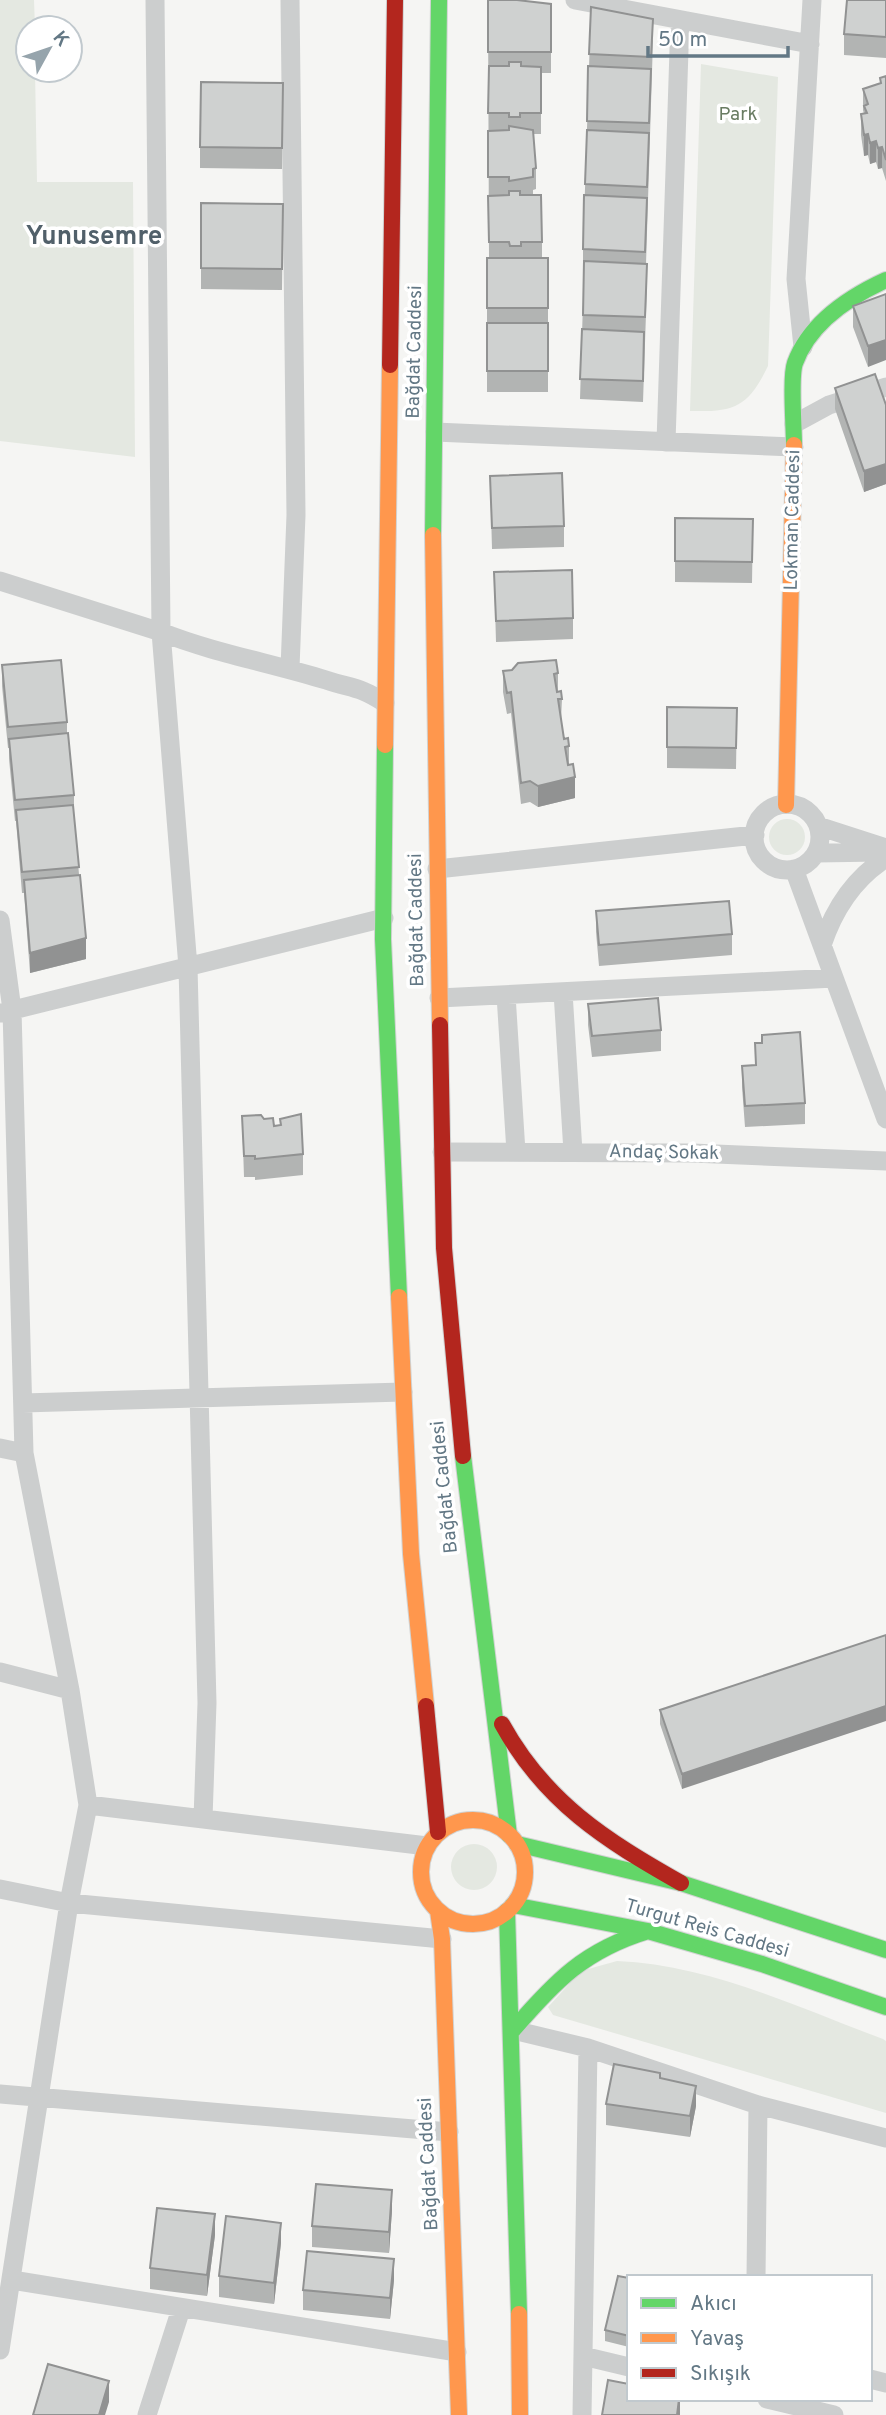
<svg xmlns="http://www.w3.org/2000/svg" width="886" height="2415" viewBox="0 0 886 2415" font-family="Overpass,sans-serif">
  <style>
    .green { fill: #e4e8e1 }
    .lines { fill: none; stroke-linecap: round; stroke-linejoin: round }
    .fast-casing { stroke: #d1d3d3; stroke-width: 18 }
    .slow-casing { stroke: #d1d3d3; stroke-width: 18 }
    .jam-casing { stroke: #d1d3d3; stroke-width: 18 }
    .street { stroke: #cccece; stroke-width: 19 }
    .fast { stroke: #63d668; stroke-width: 16 }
    .slow { stroke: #ff974d; stroke-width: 16 }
    .jam { stroke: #b3261e; stroke-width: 16 }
    .wall { fill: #b2b4b3 }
    .shaded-wall { fill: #919292 }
    .building { fill: #cfd1d0; stroke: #919292; stroke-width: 2 }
    .labels { text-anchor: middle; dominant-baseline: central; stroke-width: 7; stroke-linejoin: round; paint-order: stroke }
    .park-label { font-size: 19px; fill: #697c62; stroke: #fff }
    .street-label { font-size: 19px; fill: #637885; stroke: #fff }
    .district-label { font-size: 26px; font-weight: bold; fill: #51606a; stroke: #fff }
  </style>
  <rect width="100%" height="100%" fill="#f5f5f3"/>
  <path class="green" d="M0,0h34l1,28h-7v42h7l2,112h96l2,275 -135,-16z
    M701,64l77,13 -10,289c-20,41 -33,46 -78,45z
    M769 837a18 18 0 1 1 36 0a18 18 0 1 1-36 0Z
    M451 1867a23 23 0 1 1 46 0a23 23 0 1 1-46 0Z
    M617,1961c93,4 180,46 266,78l3,2v72l-333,-98 -5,-8 33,-36z"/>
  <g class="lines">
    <defs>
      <path id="fast" d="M794,445c0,-18 -4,-68 1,-82 15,-41 54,-66 91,-83
        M433,535l6,-535
        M385,745l-2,194 16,358
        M463,1456l46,379
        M517,1844l164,39 205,67
        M513,1905l135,26 114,33 124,43
        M507,1911l12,403
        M513,2030c42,-49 72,-80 135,-99"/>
      <path id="slow" d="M433,535l7,490
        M385,745l5,-380
        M786,805l8,-360
        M399,1297l12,257 15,152
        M421 1872a52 52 0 1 1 104 0a52 52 0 1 1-104 0Z
        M438,1911l4,28 17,476
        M519,2314l1,101"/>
      <path id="jam" d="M390,365l5,-365
        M440,1025l4,223 19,208
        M426,1706l12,126
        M502,1724c43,78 103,116 179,159"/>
    </defs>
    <use href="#fast" class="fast-casing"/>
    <use href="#slow" class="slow-casing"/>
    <use href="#jam" class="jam-casing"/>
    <path class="street" d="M155,0l6,632c53,21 110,31 165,48 27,9 33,6 59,23
      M575,0l235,44
      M803,347l-7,-68 16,-279
      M794,424l35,-19 57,-18
      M435,432l359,15
      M666,442l14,-422
      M0,581l161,51 27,335 19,736 -4,116
      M290,668l6,-153 -6,-515
      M754 837a33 33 0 1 1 66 0a33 33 0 1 1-66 0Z
      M818,826l68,22
      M816,853l65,-1
      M437,869l318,-34
      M794,869l92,250
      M0,920l12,90 12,443 46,237 18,115 -19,98 -69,447
      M822,945c12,-36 31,-66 64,-87
      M563,992l10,160
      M506,995l10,157
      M439,998l395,-20
      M1,1013l383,-95
      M442,1152l250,1 194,8
      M23,1403l380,-11
      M0,1448l24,5
      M0,1672l70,18
      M88,1805l339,41
      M0,1889l69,14 373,36
      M513,2030l75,18 170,57 128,33
      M0,2094l449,38
      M756,2277l2,-172
      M12,2280l445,72
      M583,2356l46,11
      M870,2379l16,4
      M767,2399l67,16
      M147,2415l34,-106
      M582,2415l6,-367"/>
    <use href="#fast" class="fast"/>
    <use href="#slow" class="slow"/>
    <use href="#jam" class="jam"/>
  </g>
  <path class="wall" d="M488,0l63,4v69h-10v61h-8l3,34v21l-3,1v5l9,47v16h6v134h-61v-134h2z
    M886,0v58l-42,-3v-21z
    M591,7l62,33 -7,224 1,20 -4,118 -63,-3 4,-129h-1v-21z
    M886,76v105l-4,-13 -4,1 -2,-7 -6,2 -2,-9 -4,1 -3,-21v-21h3l-1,-4v-21l17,-5v-6z
    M283,83l-1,86 -82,-1v-21z
    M283,204l-1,86 -81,-1v-21z
    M886,294l-18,73 -15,-40v-21z
    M835,388l51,17v79l-22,8 -29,-83z
    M490,476l74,50v21l-72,2z
    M675,518l78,1 -1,64 -77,-1z
    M494,572l79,46v21l-77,3z
    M2,665l65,57v11l7,62v19l12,145 -56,14 -6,-80h-2l-6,-72h-1l-6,-62v-11h-1l-6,-62z
    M503,671l55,2v19l4,7 -1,21 3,19 5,7v19l6,33 -37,9 -8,-5 -9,2 -10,-91 -4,1 -4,-22z
    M667,707l70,1 -1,61 -69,-1z
    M596,911l136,23v21l-133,11 -3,-34z
    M588,1004l73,26v21l-69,6 -4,-32z
    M762,1035l43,68v21l-60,3 -3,-40v-21l13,-1v-22h7z
    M242,1116l22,3 10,7 6,-1v-6l23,35v21l-48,5v-3h-11z
    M886,1635l-204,154 -22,-65v-14z
    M660,2079l36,27 -6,31 -84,-12v-21z
    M392,2210l-3,43 -77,-6v-21z
    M215,2235l-8,61 -57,-7v-21z
    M281,2243l-7,61 -55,-7v-21z
    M629,2278v69l-24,-6v-11z
    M394,2280l-4,39 -87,-9v-20z"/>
  <path class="shaded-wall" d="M868,134v21l-4,1v-21z
    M876,141v21l-6,2v-21z
    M882,147v21l-4,1v-21z
    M886,340v20l-18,7v-21z
    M886,464v20l-22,8v-21z
    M575,777v21l-37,9v-21z
    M86,938v21l-56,14v-20z
    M886,1706v15l-204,68v-15z
    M696,2086v20l-6,31v-21z
    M392,2190v20l-3,43v-21z
    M215,2214v21l-8,61v-21z
    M281,2223v20l-7,61v-21z
    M394,2259v21l-4,39v-21z
    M109,2381v21l-4,13h-6z
    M679,2399h1v16h-3z"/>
  <path class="building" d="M488,0h29l34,4v48h-63z
    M847,0h39v37l-42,-3z
    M591,7l62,12 -2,38 -62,-3z
    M509,62h12v4l20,1v46h-21v4h-11v-4h-21l1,-47h20z
    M588,66l63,3 -2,54 -62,-2z
    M886,76v84l-4,-13 -4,1 -2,-7 -6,2 -2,-9 -4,1 -3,-21 6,-1 -3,-7 4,-2 -5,-15 18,-6 -1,-5z
    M201,82l82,1 -1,65 -82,-1z
    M509,126l24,4 3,38 -3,1v8l-24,4v-4h-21v-46l21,-1z
    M587,130l62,3 -2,54 -62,-3z
    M509,191h11v4h21l1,47h-21v4h-11l-1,-4h-20l-1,-46 21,-1z
    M584,195l63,3 -2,54 -62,-3z
    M201,203l82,1 -1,65 -81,-1z
    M487,258h61v50h-61z
    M584,261l63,3 -2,53 -62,-2z
    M886,294v46l-18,6 -15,-40z
    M487,323h61v48h-61z
    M582,329l62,3 -1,49 -63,-2z
    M875,374l11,31v59l-22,7 -29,-83z
    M562,473l2,53 -72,2 -2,-52z
    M675,518l78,1 -1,43 -77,-1z
    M572,570l1,48 -77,3 -2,-49z
    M61,660l6,62 -59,5 -6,-62z
    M556,660l2,13 -4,1 3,18 4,-1 1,8h-4l6,40 4,-1 1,8 -4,1 3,18 5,-1 2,13 -37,9 -8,-5 -9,2 -10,-91 -4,1 -4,-22 9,-1 6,-7z
    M667,707l70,1 -1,40 -69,-1z
    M68,733l6,62 -59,5 -6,-61z
    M73,805l6,62 -57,5 -6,-62z
    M80,875l6,63 -56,15 -6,-73z
    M729,901l3,33 -133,11 -3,-34z
    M658,998l3,32 -69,6 -4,-32z
    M800,1032l5,71 -60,3 -3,-40 14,-1 -1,-22h7v-8z
    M301,1114l2,40 -48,5v-3h-11l-2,-40 19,-1 3,4 9,-1 1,8 7,-1 -1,-6z
    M886,1635v71l-204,68 -22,-64z
    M614,2064l46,9v5l36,8 -6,30 -84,-12z
    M316,2184l76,6 -3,42 -77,-6z
    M157,2208l58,6 -8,61 -57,-7z
    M226,2216l55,7 -7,60 -55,-7z
    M307,2251l87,8 -4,39 -87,-8z
    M618,2276l11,2v58l-24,-6z
    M48,2364l61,17 -10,34h-66z
    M608,2380l21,4v15h50l-2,16h-75z"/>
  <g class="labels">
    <g class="park-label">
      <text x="738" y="115">Park</text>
    </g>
    <g class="street-label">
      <text transform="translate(415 352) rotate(-89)">Bağdat Caddesi</text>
      <text transform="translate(793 520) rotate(-89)">Lokman Caddesi</text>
      <text transform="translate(417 920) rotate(-91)">Bağdat Caddesi</text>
      <text transform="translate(664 1153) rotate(1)">Andaç Sokak</text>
      <text transform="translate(445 1487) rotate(-96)">Bağdat Caddesi</text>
      <text transform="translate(707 1929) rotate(16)">Turgut Reis Caddesi</text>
      <text transform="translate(429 2164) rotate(-93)">Bağdat Caddesi</text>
    </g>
    <g class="district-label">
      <text x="94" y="237">Yunusemre</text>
    </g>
  </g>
  <rect x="627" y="2275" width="245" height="126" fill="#ffffff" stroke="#c1c9ce" stroke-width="2"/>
  <rect x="641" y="2298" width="35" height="10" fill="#63d668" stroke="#c1c9ce" stroke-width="2"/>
  <text x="690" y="2310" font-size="21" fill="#637885">Akıcı</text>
  <rect x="641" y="2333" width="35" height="10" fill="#ff974d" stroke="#c1c9ce" stroke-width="2"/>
  <text x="690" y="2345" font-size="21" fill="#637885">Yavaş</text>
  <rect x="641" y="2368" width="35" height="10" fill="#b3261e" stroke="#c1c9ce" stroke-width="2"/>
  <text x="690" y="2380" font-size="21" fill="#637885">Sıkışık</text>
  <g transform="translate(49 49) rotate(50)"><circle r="33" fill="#ffffff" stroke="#c1c9ce" stroke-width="2"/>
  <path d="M0-5L12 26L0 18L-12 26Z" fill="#96a4ac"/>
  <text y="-10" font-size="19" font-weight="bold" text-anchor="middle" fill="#637885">K</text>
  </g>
  <path d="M648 46v10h140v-10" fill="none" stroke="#637885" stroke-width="3.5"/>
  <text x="658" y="46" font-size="21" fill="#637885" stroke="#ffffff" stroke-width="5" paint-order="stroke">50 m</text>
</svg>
